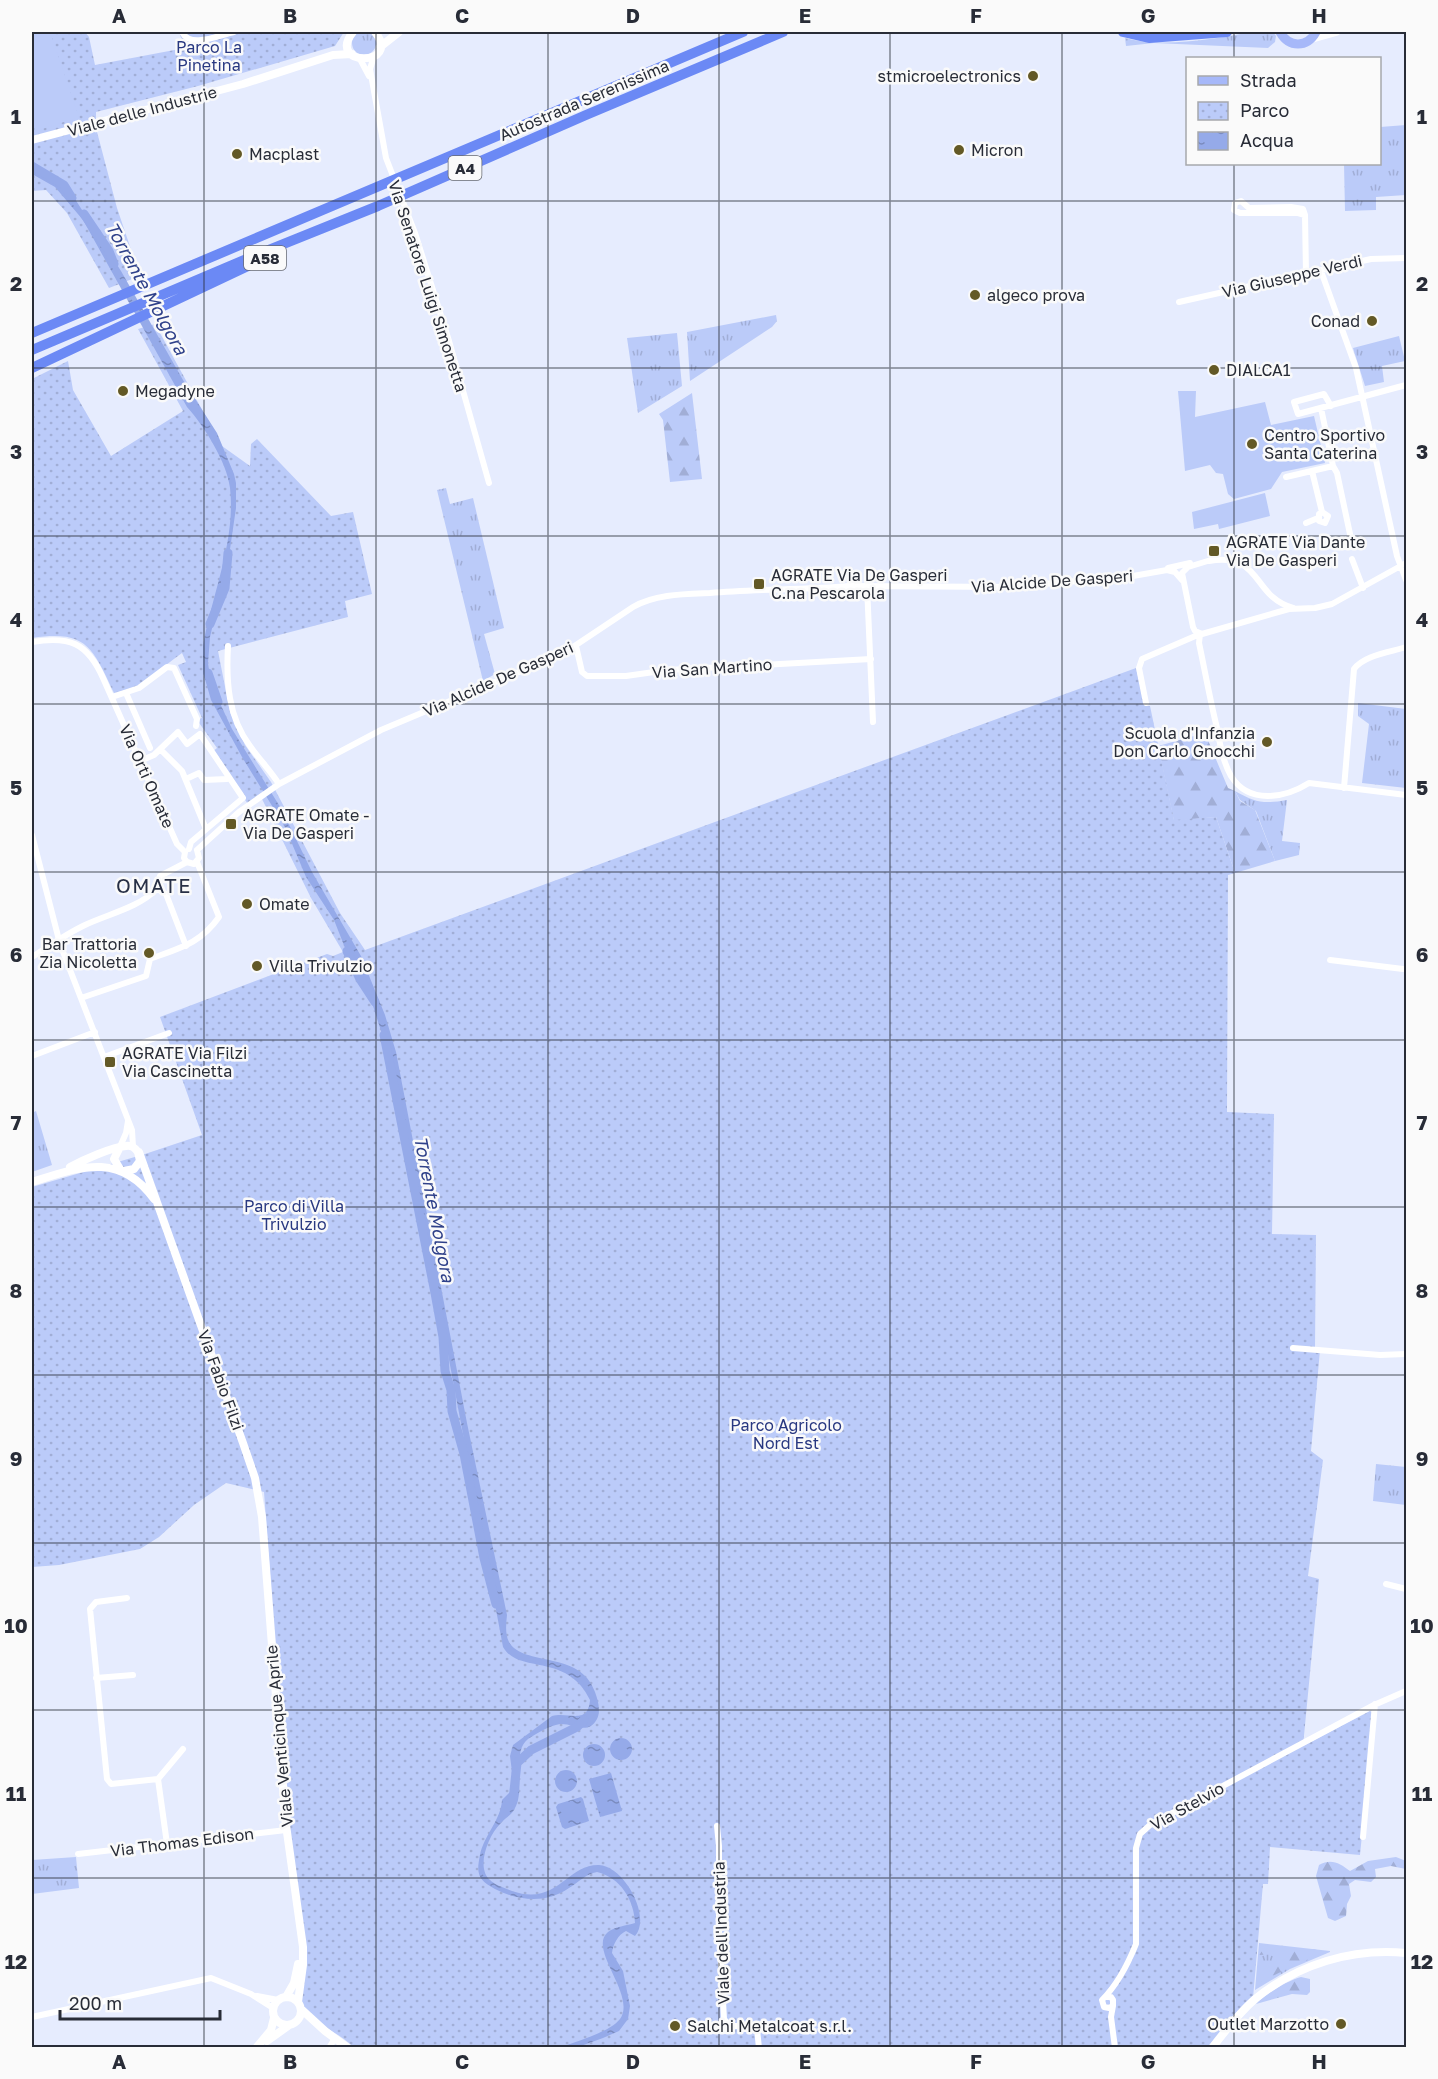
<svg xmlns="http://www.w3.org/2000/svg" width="1438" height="2079" viewBox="0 0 1438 2079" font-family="'Golos Text',sans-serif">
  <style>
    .grass { fill: url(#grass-tufts) }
    .forest { fill: url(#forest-firs) }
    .park { fill: url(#park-dots) }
    .garden { fill: #bbcbf9 }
    .water { fill: url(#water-ripples) }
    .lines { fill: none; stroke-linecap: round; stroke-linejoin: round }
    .river { stroke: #95aae9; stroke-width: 9 }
    .minor { stroke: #fff; stroke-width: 6 }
    .tertiary { stroke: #fff; stroke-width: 8 }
    .primary { stroke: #a6b8f9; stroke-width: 9 }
    .motorway { stroke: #6b89f5; stroke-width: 10 }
    .grid { fill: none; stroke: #282c37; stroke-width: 1.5; stroke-opacity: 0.55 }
    .poi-dot { fill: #635926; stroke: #fafafa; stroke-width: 2 }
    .labels { text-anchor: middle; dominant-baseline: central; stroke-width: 5; stroke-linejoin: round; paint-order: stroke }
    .shield { fill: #fafafa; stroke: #676a72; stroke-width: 1.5 }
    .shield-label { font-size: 15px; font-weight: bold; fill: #282c37 }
    .park-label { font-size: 16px; fill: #283881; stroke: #fafafa }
    .poi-label { font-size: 16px; fill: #282c37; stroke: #fafafa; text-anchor: start }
    .street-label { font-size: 16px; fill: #282c37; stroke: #fafafa }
    .water-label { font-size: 18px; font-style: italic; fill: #2f418a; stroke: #fafafa }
    .quarter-label { font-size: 20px; letter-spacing: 1.5px; fill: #283046; stroke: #fafafa }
    .neatline { fill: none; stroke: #282c37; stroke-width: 2 }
    .grid-label { font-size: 20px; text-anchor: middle; font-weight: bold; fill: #282c37 }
  </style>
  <defs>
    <pattern id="grass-tufts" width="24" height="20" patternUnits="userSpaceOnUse" patternTransform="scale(1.5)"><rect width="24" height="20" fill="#bbcbf9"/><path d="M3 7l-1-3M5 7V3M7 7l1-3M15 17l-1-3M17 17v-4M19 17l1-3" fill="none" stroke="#a1aed6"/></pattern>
    <pattern id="forest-firs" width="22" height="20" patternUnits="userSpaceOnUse" patternTransform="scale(1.5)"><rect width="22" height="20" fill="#bbcbf9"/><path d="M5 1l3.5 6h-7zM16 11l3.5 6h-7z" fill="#a1aed6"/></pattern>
    <pattern id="park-dots" width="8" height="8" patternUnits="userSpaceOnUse" patternTransform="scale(1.5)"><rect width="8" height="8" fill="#bbcbf9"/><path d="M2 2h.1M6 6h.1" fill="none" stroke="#a1aed6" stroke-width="1.8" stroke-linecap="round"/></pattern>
    <pattern id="water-ripples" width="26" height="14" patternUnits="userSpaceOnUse" patternTransform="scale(1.5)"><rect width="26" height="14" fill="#95aae9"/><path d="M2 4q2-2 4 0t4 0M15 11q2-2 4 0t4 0" fill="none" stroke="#7a8bbe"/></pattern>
  </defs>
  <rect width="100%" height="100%" fill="#e6ecfe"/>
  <path class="grass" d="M352 43a12 12 0 1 1 24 0a12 12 0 1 1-24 0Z
    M1251,32h22l3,4 -1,6 -7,6 -114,-5 -28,3 -1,-8c35,10 91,1 126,-6z
    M1406,125v70l-30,2v13l-31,1 -1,-47h36v-37z
    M776,315l1,6 -5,6 -82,54 -3,-49z
    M677,333l5,53 -44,27 -11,-75z
    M1399,336l6,25 -23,5 2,16 -19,4 -12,-38z
    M446,488l4,16 23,-6 31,130 -20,6 11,40 -12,7 -46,-191z
    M1358,703l48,6v79l-44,-5 7,-59 -11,-8z
    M1235,791c21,12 29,13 52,9l-5,41 18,2 -1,12 -24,6 -19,-50 -16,-11z
    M36,1111l16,54 -20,7v-59z
    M1376,1464l30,3v38l-33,-4z
    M76,1857l3,31 -47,6v-34z
    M1259,1943l71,8v1l-40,17 -35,21z"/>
  <path class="forest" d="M692,393l10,86 -32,3 -7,-62 -4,-6z
    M1205,733l23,55 7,3 5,10 15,9 20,51 -40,12 -19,-56 -42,4 -16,-75z
    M1396,1857l10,4v8l-15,-3 -16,3 1,8 -5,5 -16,-2 -6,4 2,12 -4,8 -1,12 -11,5 -7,-3 -12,-42 3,-11c12,-7 21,-2 31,6l18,-10z
    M1262,1945l29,4h23l12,4 -25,9 -43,21 -1,-1 4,-13 11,-1 8,-3 -5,-11 -16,1v-8z
    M1301,1977l9,2v13l-3,3 -15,-1 -36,10c10,-11 31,-23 45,-27z"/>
  <path class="park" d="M32,32h53l4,5 6,28 90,-17 -5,-13 9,-3h155l-9,14 -137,40 -102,26v16l21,80 23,68 -31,12 -42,-75 -21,-23 -14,1z
    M155,324l67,122 28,20 1,-22 6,-5 74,77 22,-4 19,82 -27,7 3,16 -130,34 12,61 15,33 26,37 69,131 25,37 771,-282 9,38h5l24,114 42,-3 19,56 -7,2 -1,237 47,2 -2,120 44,1 -1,114 5,1 -9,101 12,9 -15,116 11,3 -16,167 67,-35 4,3 -14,141 -90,-8 -2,37h-5l-10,114 -44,49h-856c-13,-15 -47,-25 -51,-45 -1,-7 1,-16 2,-24l-14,-149 -1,-21 3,-2 -7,-29 -21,-285 -38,-9 -32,22 -35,32 -19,12 -81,16 -27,2v-380l113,-33 57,-19 -42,-118 167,-63 6,2 10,-4 -32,-54 -49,-99 -12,8 -38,-55 5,-4 -20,-28 5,-2 -24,-53 8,-3 -4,-9 -47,35 -21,5c-22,-46 -27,-63 -82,-55v-237l2,-2 -2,-6v-14l36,-18 5,29 38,66 72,-45 -45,-82z"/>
  <path class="garden" d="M42,32h8l29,85 -40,13 -7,-14v-81z
    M1178,391h18l-1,26 70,-15 6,23 43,-9 11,47 -43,9 -11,17 -37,10 -6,-5 -5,-20 -7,-1 -6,-8 -25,6z
    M1265,493l5,23 -51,13 -1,-5 -24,5 -2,-17z"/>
  <path class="water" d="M32,166l9,4 15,9 19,20 46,72 62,109 34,53 17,41 2,9v25l-7,48 -19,81 -2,26 3,21 21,45 50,81 30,62 49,84 24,59 11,37 71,371 40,192c-1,9 -2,19 2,27 14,25 72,8 86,50 3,8 6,19 2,27 -9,17 -24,4 -37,5 -11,2 -23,9 -32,15 -17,13 -2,49 -13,69 -3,7 -10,10 -15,16 -12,12 -25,45 -9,57 6,5 14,7 21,10 45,16 55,-27 87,-26 25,1 53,52 36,71l-9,-5c-8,4 -13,13 -14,22l11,18 7,35 -2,13 -9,12 -16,7 -25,9h-16c15,-6 48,-15 58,-28 17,-24 -33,-70 -12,-87 8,-6 18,-6 27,-9 -1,-23 -14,-45 -38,-51 -11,2 -18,10 -28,16 -23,16 -50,13 -74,1 -17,-9 -19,-15 -15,-34 4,-20 21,-35 22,-55l12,-12 -4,-32 3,-11 39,-29c16,-5 36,10 38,-16 -23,-48 -71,-25 -87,-53l-69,-367 -46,-227 -21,-66 -18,-29 -15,-38 -28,-43 -21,-50 -43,-70 -31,-57 -8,-28v-26c9,-52 33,-105 27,-158 -3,-26 -26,-62 -43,-81l-104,-187 -28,-33 -23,-13z
    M610 1749a11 11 0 1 1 22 0a11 11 0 1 1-22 0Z
    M583 1755a11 11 0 1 1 22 0a11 11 0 1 1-22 0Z
    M555 1781a11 11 0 1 1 22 0a11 11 0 1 1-22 0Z
    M611,1773l11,38 -22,6 -11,-38z
    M581,1797l2,2 6,22 -24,8 -3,-2 -6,-20 2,-3z"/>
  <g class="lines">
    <path class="river" d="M32,166l32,19 8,13
      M84,214l25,37 5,13
      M210,624l15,-36 3,-35
      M208,673l10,29
      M347,951l13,28 15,23
      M384,1035l51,258 8,44 2,34 6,19 1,21 12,43 20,104 12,46
      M513,1800l4,-37 14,-13 46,-23 7,-7"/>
    <path class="minor" d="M182,32c8,17 37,3 52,0
      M374,56l-4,13 16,89 29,75 34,108 40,142
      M360,59l9,17
      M1241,201l8,7 42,-1 12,2 2,6 -7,-2h-58l-6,-3 1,-7z
      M1305,215l1,59
      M1321,271l35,97 41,188 9,24
      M1179,302l192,-43 35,-1
      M1331,406l-7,-12 -30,8 4,12 108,-29
      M1333,466l4,7 13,61
      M1312,471l10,41 6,4 -3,7 -6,-2v-7l3,-2
      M1286,477l47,-11 -12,-58
      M1306,523l12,-5
      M1352,559l11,29
      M1211,560l-23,7 -6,6 11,54 2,4 7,3 87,-25 26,-1 17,-4 74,-41
      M1209,561c54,-9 42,35 84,47
      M1168,568l22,-5
      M867,586l6,136
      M1200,634l-1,9c6,28 11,57 18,85 3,16 6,34 14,48 18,29 54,22 78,7l97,12
      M32,642c37,-6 55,0 71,36l74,166 8,8
      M228,646c-2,35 0,71 22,100 9,13 20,24 29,38
      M576,646l6,26 5,4h39l42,-6 203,-11
      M126,693l24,55
      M112,697l27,-9 28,-21 7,1 23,51 -1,7
      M1146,703l-7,-35 3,-9 58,-25
      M160,749l22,22 24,58
      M140,761l14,-6 24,-23 9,12 13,-10 43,64 -52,44 -2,7
      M186,779l13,-6 5,7 23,-1 2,-2
      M1344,788l10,-119c10,-14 37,-17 52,-22
      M32,835l28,109 72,186 1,17
      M197,850l42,-38 40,-28 102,-54 183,-77 69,-46c22,-13 52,-13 77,-14 46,-4 93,-3 139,-7l162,1 122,-11 34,-6 8,2 7,8
      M185,852l-1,6 3,4 7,2 5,-6 -2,-8
      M157,889l9,5 20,52
      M157,889l3,-13 27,-14
      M32,957c17,-11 34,-23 53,-32 23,-11 53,-17 72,-36
      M1330,960l73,9
      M81,998l65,-22 4,-17c29,-11 50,-15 69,-42l-22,-55
      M32,1056l63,-24
      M104,1057l65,-24
      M119,1149l7,-16 2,-12
      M1293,1348l87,7 26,-1
      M1386,1584l20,5
      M127,1598l-31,4 -6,7 17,170 4,5 47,-5
      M96,1678l37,-3
      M717,1826l2,20v83l5,90c7,13 22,3 33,10l2,19
      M1363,1837l12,-133
      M167,1844l-9,-65 25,-30
      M78,1854l208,-24
      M257,1996l21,4
      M1106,1997h5l2,3v6l-4,2 -5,-1 -2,-7c15,-15 26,-36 34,-56v-96l4,-14 10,-9 224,-120 32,-14
      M1113,2006l-2,11 4,31
      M32,2017l179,-39 40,16 22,14
      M329,2048l6,-10"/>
    <path class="tertiary" d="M353,32c-28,35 50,35 22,0
      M1311,39l25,-7
      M380,47l19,-15
      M32,140l211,-56 90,-29 19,-1
      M119,1149l-5,10 6,10
      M139,1152l104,291 12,35 7,39 24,308 17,122v18l-5,37
      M70,1167c13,-7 42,-20 56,-21 6,-1 9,2 12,6l2,9 -6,8 -10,2
      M32,1182c48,-15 87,-31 122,17
      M273 2011a14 14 0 1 1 28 0a14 14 0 1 1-28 0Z
      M286,1997l8,-14 4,-19
      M301,2009l24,22 23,17
      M267,2041l21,-15
      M256,2048l15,-18 3,-12
      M1212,2048c13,-17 27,-35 43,-49 43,-35 97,-51 151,-46"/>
    <path class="primary" d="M1280,32c9,16 27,16 36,0"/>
    <path class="motorway" d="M1123,32l26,6 78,-6
      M32,333l711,-301
      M32,350l224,-95 122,-49 208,-91 197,-83
      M32,368l216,-102"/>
  </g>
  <path class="grid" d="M204,32v2016M376,32v2016M548,32v2016M719,32v2016M890,32v2016M1062,32v2016M1234,32v26M1234,164v1884M32,201h1374M32,368h1374M32,536h1374M32,704h1374M32,872h1374M32,1040h1374M32,1207h1374M32,1375h1374M32,1543h1374M32,1710h1374M32,1878h1374"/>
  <g class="poi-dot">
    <circle cx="1033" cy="76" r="6"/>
    <circle cx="959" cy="150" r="6"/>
    <circle cx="237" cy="154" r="6"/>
    <circle cx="975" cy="295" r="6"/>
    <circle cx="1372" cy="321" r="6"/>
    <circle cx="1214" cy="370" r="6"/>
    <circle cx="123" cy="391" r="6"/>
    <circle cx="1252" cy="444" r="6"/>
    <rect x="1208" y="545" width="12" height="12" rx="3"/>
    <rect x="753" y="578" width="12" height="12" rx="3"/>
    <circle cx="1267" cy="742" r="6"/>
    <rect x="225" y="818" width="12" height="12" rx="3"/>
    <circle cx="247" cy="904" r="6"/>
    <circle cx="149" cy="953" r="6"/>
    <circle cx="257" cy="966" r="6"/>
    <rect x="104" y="1056" width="12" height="12" rx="3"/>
    <circle cx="1341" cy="2024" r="6"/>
    <circle cx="675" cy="2026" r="6"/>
  </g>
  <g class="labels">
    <g class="shield">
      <rect x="448.5" y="156" width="33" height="24" rx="4.5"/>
      <rect x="244" y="246" width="42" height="24" rx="4.5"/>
    </g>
    <g class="shield-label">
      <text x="465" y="168">A4</text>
      <text x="265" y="258">A58</text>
    </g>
    <g class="park-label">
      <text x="209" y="47">Parco La<tspan x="209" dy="18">Pinetina</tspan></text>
      <text x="294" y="1206">Parco di Villa<tspan x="294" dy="18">Trivulzio</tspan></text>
      <text x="786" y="1425">Parco Agricolo<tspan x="786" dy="18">Nord Est</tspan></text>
    </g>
    <g class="poi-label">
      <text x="1021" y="76" text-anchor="end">stmicroelectronics</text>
      <text x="971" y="150">Micron</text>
      <text x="249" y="154">Macplast</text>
      <text x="987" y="295">algeco prova</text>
      <text x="1360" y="321" text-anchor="end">Conad</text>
      <text x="1226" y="370">DIALCA1</text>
      <text x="135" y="391">Megadyne</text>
      <text x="1264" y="435">Centro Sportivo<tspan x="1264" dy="18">Santa Caterina</tspan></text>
      <text x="1226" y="542">AGRATE Via Dante<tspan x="1226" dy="18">Via De Gasperi</tspan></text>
      <text x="771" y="575">AGRATE Via De Gasperi<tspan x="771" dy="18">C.na Pescarola</tspan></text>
      <text x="1255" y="733" text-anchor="end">Scuola d'Infanzia<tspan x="1255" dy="18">Don Carlo Gnocchi</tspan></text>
      <text x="243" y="815">AGRATE Omate -<tspan x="243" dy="18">Via De Gasperi</tspan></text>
      <text x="259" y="904">Omate</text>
      <text x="137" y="944" text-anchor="end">Bar Trattoria<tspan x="137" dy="18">Zia Nicoletta</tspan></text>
      <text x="269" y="966">Villa Trivulzio</text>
      <text x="122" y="1053">AGRATE Via Filzi<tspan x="122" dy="18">Via Cascinetta</tspan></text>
      <text x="1329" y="2024" text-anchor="end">Outlet Marzotto</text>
      <text x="687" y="2026">Salchi Metalcoat s.r.l.</text>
    </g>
    <g class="street-label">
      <text transform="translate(584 100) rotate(-23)">Autostrada Serenissima</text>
      <text transform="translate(142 111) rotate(-15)">Viale delle Industrie</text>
      <text transform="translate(1292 276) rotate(-13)">Via Giuseppe Verdi</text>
      <text transform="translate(428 286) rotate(72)">Via Senatore Luigi Simonetta</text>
      <text transform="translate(1052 581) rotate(-4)">Via Alcide De Gasperi</text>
      <text transform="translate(712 668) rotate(-4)">Via San Martino</text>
      <text transform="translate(498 679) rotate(-24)">Via Alcide De Gasperi</text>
      <text transform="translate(147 776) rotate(66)">Via Orti Omate</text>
      <text transform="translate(221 1380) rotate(70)">Via Fabio Filzi</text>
      <text transform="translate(279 1736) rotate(-95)">Viale Venticinque Aprile</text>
      <text transform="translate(1187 1806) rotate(-29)">Via Stelvio</text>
      <text transform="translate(182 1842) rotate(-7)">Via Thomas Edison</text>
      <text transform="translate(721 1933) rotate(-92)">Viale dell'Industria</text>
    </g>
    <g class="water-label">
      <text transform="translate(147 288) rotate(61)">Torrente Molgora</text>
      <text transform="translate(435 1209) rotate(79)">Torrente Molgora</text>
    </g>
    <g class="quarter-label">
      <text x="154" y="885">OMATE</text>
    </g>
  </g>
  <rect width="1438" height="2079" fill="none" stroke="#fafafa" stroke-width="66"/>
  <rect x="1186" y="57" width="195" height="108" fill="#fafafa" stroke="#a6a8ac" stroke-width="1.5"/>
  <rect x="1198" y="76" width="30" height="9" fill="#a6b8f9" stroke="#a6a8ac" stroke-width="1.5"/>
  <text x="1240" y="87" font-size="18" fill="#282c37">Strada</text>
  <rect x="1198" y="102" width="30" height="18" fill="url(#park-dots)" stroke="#a6a8ac" stroke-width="1.5"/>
  <text x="1240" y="117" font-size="18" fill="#282c37">Parco</text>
  <rect x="1198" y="132" width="30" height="18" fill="url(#water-ripples)" stroke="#a6a8ac" stroke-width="1.5"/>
  <text x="1240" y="147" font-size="18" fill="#282c37">Acqua</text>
  <path d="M60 2010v9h160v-9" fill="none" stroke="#282c37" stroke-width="3"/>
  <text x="69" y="2010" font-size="18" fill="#282c37" stroke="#fafafa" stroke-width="4.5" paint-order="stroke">200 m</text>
  <rect x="33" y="33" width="1372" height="2013" class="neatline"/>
  <g class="grid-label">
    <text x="119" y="23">A</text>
    <text x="290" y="23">B</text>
    <text x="462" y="23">C</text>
    <text x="633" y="23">D</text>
    <text x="805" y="23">E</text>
    <text x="976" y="23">F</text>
    <text x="1148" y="23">G</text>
    <text x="1319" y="23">H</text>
    <text x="16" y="124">1</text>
    <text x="1422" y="124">1</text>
    <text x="16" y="291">2</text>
    <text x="1422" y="291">2</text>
    <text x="16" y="459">3</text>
    <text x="1422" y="459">3</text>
    <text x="16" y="627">4</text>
    <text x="1422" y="627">4</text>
    <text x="16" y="795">5</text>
    <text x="1422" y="795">5</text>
    <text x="16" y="962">6</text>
    <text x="1422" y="962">6</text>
    <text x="16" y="1130">7</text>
    <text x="1422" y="1130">7</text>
    <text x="16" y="1298">8</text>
    <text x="1422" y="1298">8</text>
    <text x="16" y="1466">9</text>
    <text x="1422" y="1466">9</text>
    <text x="16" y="1633">10</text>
    <text x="1422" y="1633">10</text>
    <text x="16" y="1801">11</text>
    <text x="1422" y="1801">11</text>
    <text x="16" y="1969">12</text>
    <text x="1422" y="1969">12</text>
    <text x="119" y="2069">A</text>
    <text x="290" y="2069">B</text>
    <text x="462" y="2069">C</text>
    <text x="633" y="2069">D</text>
    <text x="805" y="2069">E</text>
    <text x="976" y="2069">F</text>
    <text x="1148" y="2069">G</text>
    <text x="1319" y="2069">H</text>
  </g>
</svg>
